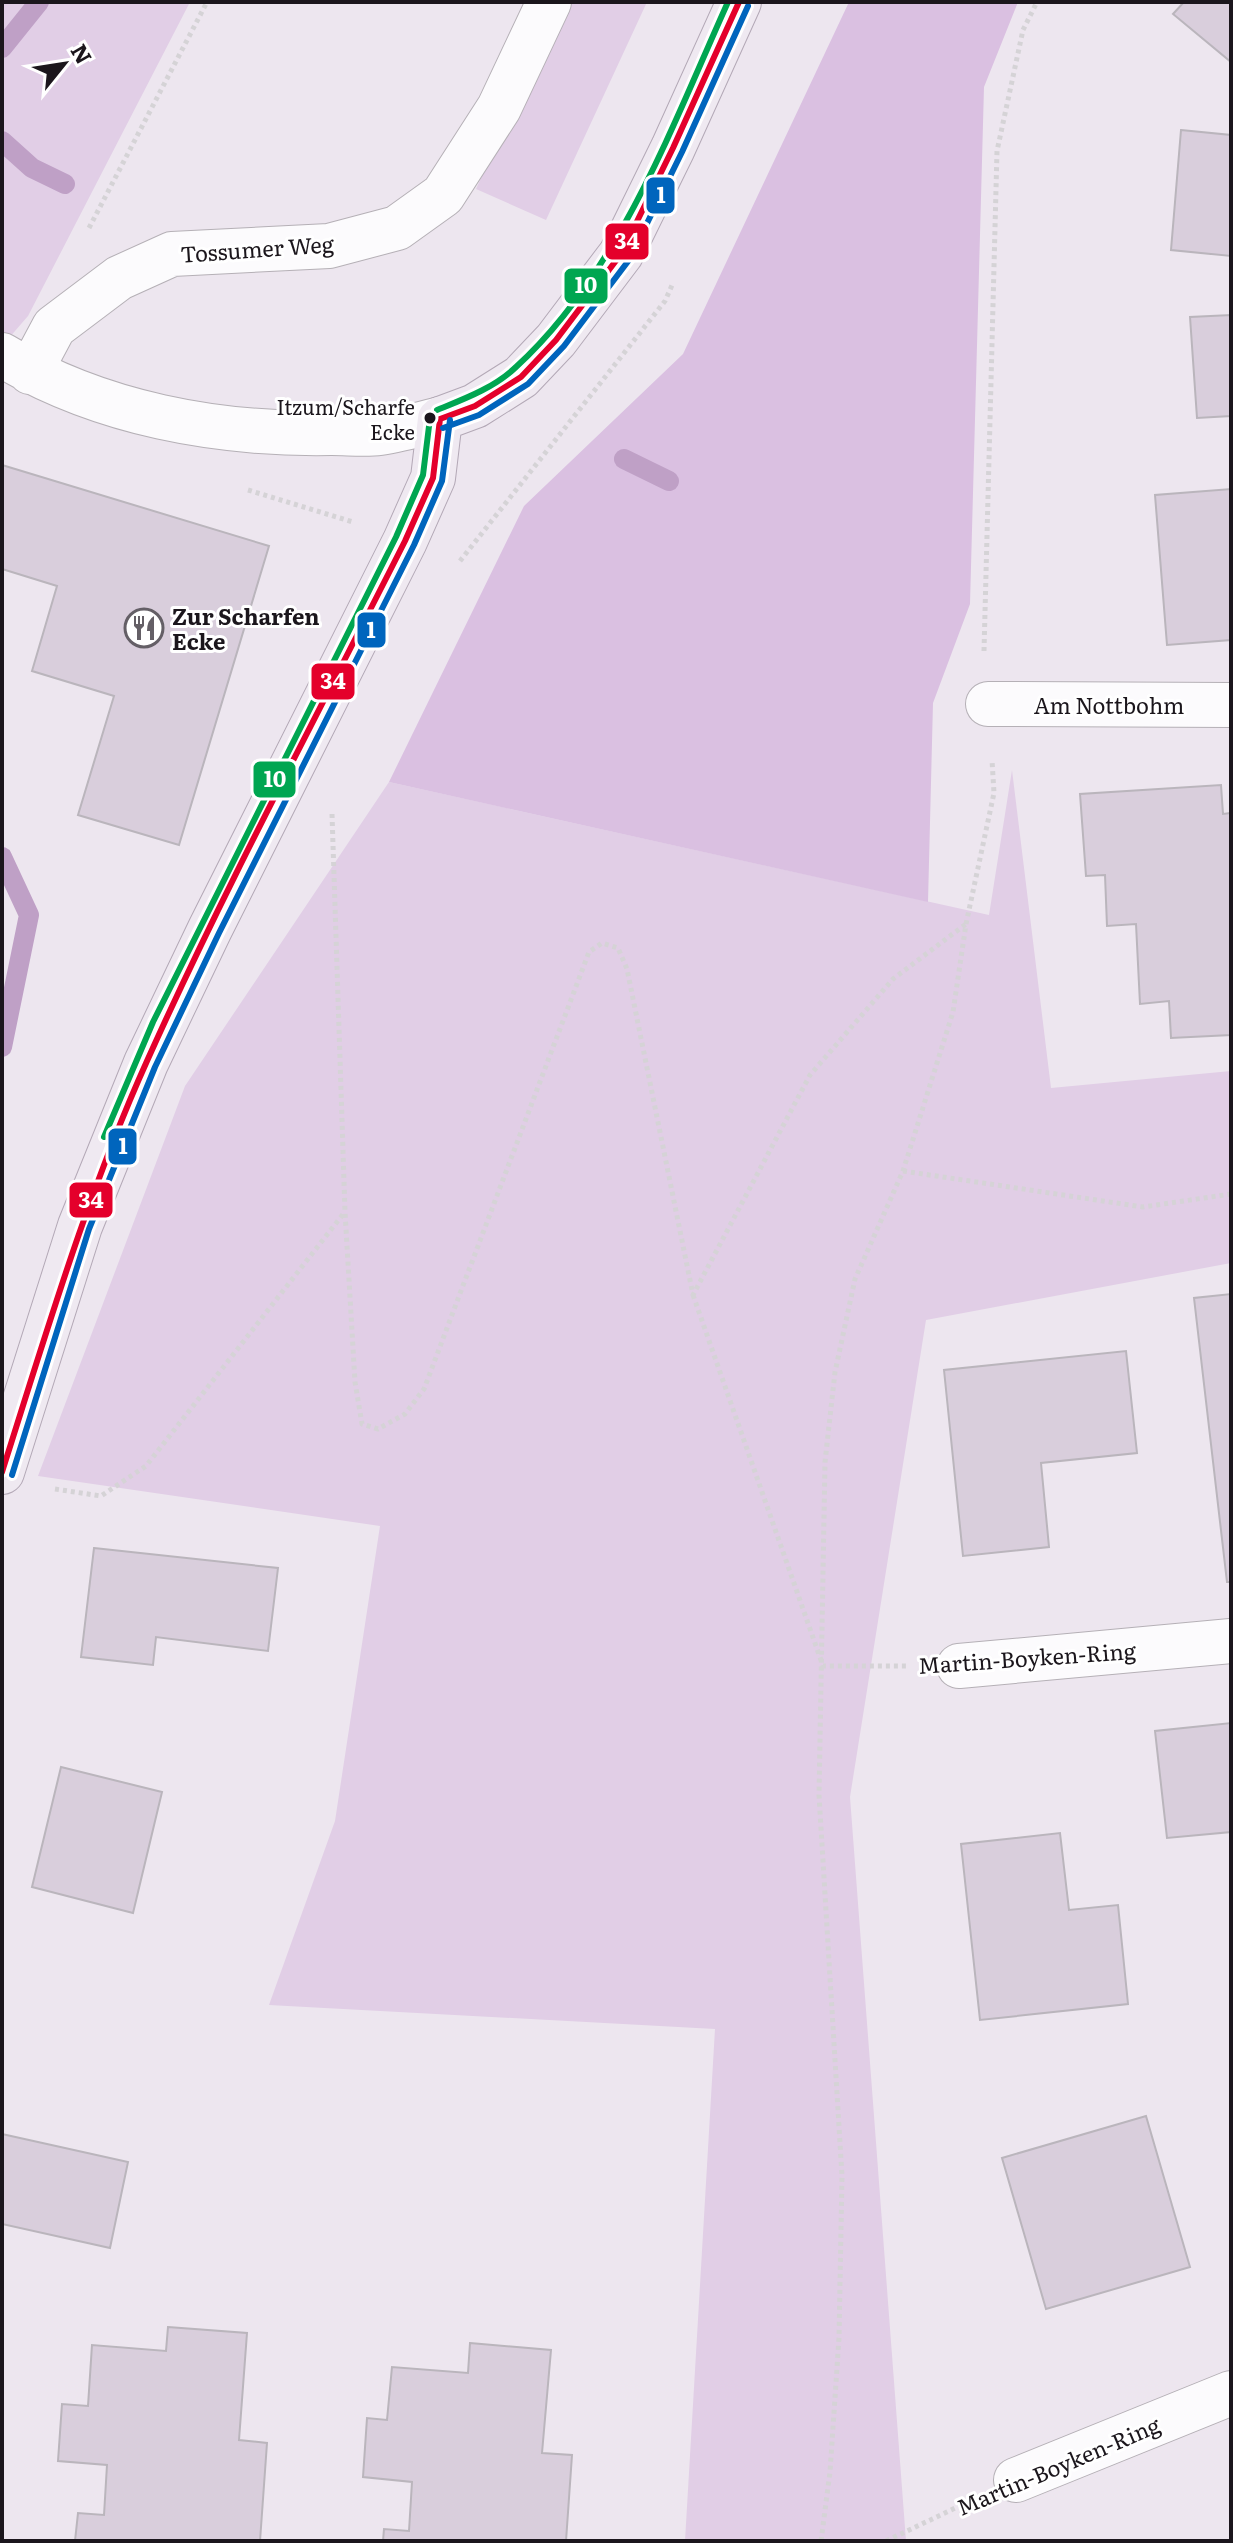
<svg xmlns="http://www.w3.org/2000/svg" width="1233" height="2543" viewBox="0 0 1233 2543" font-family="Literata,serif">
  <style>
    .green { fill: #e1cee6 }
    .forest { fill: #dac0e1 }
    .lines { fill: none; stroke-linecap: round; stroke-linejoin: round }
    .stream { stroke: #bfa0c6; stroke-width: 20 }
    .building { fill: #d9cedc; stroke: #bab5bc; stroke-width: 2 }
    .minor-casing { stroke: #b5b0b6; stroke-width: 46 }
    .major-casing { stroke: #b3a8b6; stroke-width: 46 }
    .path { stroke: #d5d3d6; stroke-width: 5; stroke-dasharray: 4 4; stroke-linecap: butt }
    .minor { stroke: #fcfbfd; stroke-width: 44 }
    .major { stroke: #efe9f1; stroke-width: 44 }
    .bus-1-casing { stroke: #fff; stroke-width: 12 }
    .bus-2-casing { stroke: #fff; stroke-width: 12 }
    .bus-3-casing { stroke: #fff; stroke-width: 12 }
    .bus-1 { stroke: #e4002b; stroke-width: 6 }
    .bus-2 { stroke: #0065bd; stroke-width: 6 }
    .bus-3 { stroke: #00a651; stroke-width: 6 }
    .bus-dot { fill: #1b161c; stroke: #fff; stroke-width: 3 }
    .labels { text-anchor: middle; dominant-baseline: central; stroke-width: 6; stroke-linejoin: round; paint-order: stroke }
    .bus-label { font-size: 20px; fill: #1b161c; stroke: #fff; text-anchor: end }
    .street-label { font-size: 22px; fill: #1b161c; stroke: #fff }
    .poi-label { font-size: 22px; font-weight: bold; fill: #1b161c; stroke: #fff; text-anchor: start }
    .line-badge { stroke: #fff; stroke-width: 3 }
    .badge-label { font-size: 22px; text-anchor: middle; font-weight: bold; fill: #fff }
  </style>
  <rect width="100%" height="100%" fill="#ede6ef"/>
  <path class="green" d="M2,2h188l-162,314 -26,30z
    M562,2h85l-101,218 -70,-31z
    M1012,770l39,318 180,-17v192l-305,57 -76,477 56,744h-221l30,-512 -446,-24 66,-184 45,-295 -342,-50 147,-390 204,-304 600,133z"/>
  <path class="forest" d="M849,2h169l-34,85 -14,517 -37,99 -5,199 -539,-120 135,-276 159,-152z"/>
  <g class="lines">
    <path class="stream" d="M2,48l37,-46
      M2,141l30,27 33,16
      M624,459l45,22
      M2,857l27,58 -27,132"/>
  </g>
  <path class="building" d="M1184,2h47v60l-58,-48z
    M1181,130l50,5v121l-60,-6z
    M1231,315v101l-34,2 -7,-101z
    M2,465l267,81 -90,299 -101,-30 36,-119 -82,-25 25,-85 -55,-17z
    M1231,489v151l-64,5 -12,-150z
    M1221,785l2,29 8,-1v222l-60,3 -2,-37 -29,3 -4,-80 -29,2 -2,-51 -19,1 -6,-82z
    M1231,1294v288h-4l-33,-284z
    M1126,1351l11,102 -96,10 8,84 -86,9 -19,-186z
    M94,1548l184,20 -10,83 -112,-14 -3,28 -72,-8z
    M1231,1723v109l-64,6 -12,-107z
    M61,1767l101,25 -29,121 -101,-26z
    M1060,1833l9,77 49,-5 10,99 -148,16 -19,-176z
    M1146,2116l44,151 -144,42 -44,-151z
    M2,2134l126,28 -18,86 -108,-24z
    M168,2327l79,6 -8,107 28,3 -7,98h-185l3,-28 26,2 3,-50 -49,-4 4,-57 26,2 4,-61 74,6z
    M470,2343l81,7 -9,103 30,2 -6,86h-183l1,-12 25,2 3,-49 -49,-5 4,-59 20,2 5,-53 76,6z"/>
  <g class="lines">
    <defs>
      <path id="minor" d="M2,355c98,59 216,80 329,78 17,0 34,2 49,0 20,-3 41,-9 60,-14
        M30,372l24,-45 65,-49 53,-24 157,-8 68,-18 46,-33 56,-87 50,-106
        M988,704l243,1
        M959,1666l272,-25
        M1016,2480l215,-87"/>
      <path id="major" d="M2,1472l78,-246 66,-163 64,-134 195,-388 28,-63 7,-59 35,-13 46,-29 35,-37 65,-86 52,-106 66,-146"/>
    </defs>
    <use href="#minor" class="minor-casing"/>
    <use href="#major" class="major-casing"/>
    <path class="path" d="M89,228l118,-226
      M248,490l105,32
      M460,561l205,-260 8,-18
      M984,651l13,-500 26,-121 14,-28
      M332,814l13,398 10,170 7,42 16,5 27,-15 19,-25 165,-437 13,-9 16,5 9,21 66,326 117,-220 83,-96 73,-55
      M903,1171l240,36 88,-13
      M693,1295l130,371h83
      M55,1489l46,7 45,-30 198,-253
      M821,2541l9,-69 9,-134 3,-162 -23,-381 6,-333 10,-90 20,-93 48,-108 50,-159 13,-88 28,-131 -2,-33
      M886,2541l82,-39"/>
    <use href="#minor" class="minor"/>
    <use href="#major" class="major"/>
    <defs>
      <path id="bus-1" d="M440,419l35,-13 46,-29 35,-37 65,-86 52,-106 66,-146
        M2,1472c44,-138 85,-278 145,-411 79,-176 171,-347 258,-520l28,-63 7,-59"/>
      <path id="bus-2" d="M443,428l36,-13 49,-31 36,-38 65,-86 53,-108 66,-146
        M12,1475l77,-246 66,-162 64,-134 195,-388 28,-64 8,-61"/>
      <path id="bus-3" d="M437,410c27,-11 57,-22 79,-43 103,-94 156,-241 212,-365
        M104,1137l49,-115 243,-485 27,-62 7,-57"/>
    </defs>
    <use href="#bus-1" class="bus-1-casing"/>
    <use href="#bus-2" class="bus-2-casing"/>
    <use href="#bus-3" class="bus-3-casing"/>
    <use href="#bus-1" class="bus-1"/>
    <use href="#bus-2" class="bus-2"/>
    <use href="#bus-3" class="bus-3"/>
  </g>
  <defs>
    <symbol id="restaurant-ring" viewBox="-11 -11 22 22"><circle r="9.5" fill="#fff" stroke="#645f66" stroke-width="1.5"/><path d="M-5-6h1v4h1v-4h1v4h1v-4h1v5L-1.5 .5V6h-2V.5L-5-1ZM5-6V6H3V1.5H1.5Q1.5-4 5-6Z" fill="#645f66"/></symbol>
  </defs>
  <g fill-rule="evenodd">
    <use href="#restaurant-ring" x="122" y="606" width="44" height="44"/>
  </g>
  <circle class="bus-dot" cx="430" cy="418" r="7"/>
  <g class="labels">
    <g class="bus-label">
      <text x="415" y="406">Itzum/Scharfe<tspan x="415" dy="25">Ecke</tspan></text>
    </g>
    <g class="street-label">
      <text transform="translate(257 248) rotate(-4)">Tossumer Weg</text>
      <text x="1109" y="704">Am Nottbohm</text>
      <text transform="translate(1027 1657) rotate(-4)">Martin-Boyken-Ring</text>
      <text transform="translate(1058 2465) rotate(-23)">Martin-Boyken-Ring</text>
    </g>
    <g class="poi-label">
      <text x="172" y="615">Zur Scharfen<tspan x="172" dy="25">Ecke</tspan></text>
    </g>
  </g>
  <g class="line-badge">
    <rect x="645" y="176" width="31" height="39" rx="8" fill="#0065bd"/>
    <rect x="604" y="222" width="46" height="39" rx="8" fill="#e4002b"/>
    <rect x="563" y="267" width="46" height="38" rx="8" fill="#00a651"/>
    <rect x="356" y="611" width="31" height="38" rx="8" fill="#0065bd"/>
    <rect x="310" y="662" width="46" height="39" rx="8" fill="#e4002b"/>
    <rect x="252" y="760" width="45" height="39" rx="8" fill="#00a651"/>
    <rect x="107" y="1127" width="31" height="39" rx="8" fill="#0065bd"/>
    <rect x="68" y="1181" width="46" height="38" rx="8" fill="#e4002b"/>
  </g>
  <g class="badge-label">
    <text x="661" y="203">1</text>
    <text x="627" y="249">34</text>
    <text x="586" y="293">10</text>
    <text x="371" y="638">1</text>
    <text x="333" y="689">34</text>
    <text x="275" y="787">10</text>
    <text x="123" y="1154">1</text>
    <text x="91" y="1208">34</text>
  </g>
  <rect width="1233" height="2543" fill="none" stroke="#1b161c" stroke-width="8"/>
  <g transform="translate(64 64) rotate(60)" stroke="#ffffff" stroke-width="6" paint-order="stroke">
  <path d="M0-6L14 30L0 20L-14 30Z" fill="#1b161c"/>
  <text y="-12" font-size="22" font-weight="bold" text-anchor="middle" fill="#1b161c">N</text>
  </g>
</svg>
